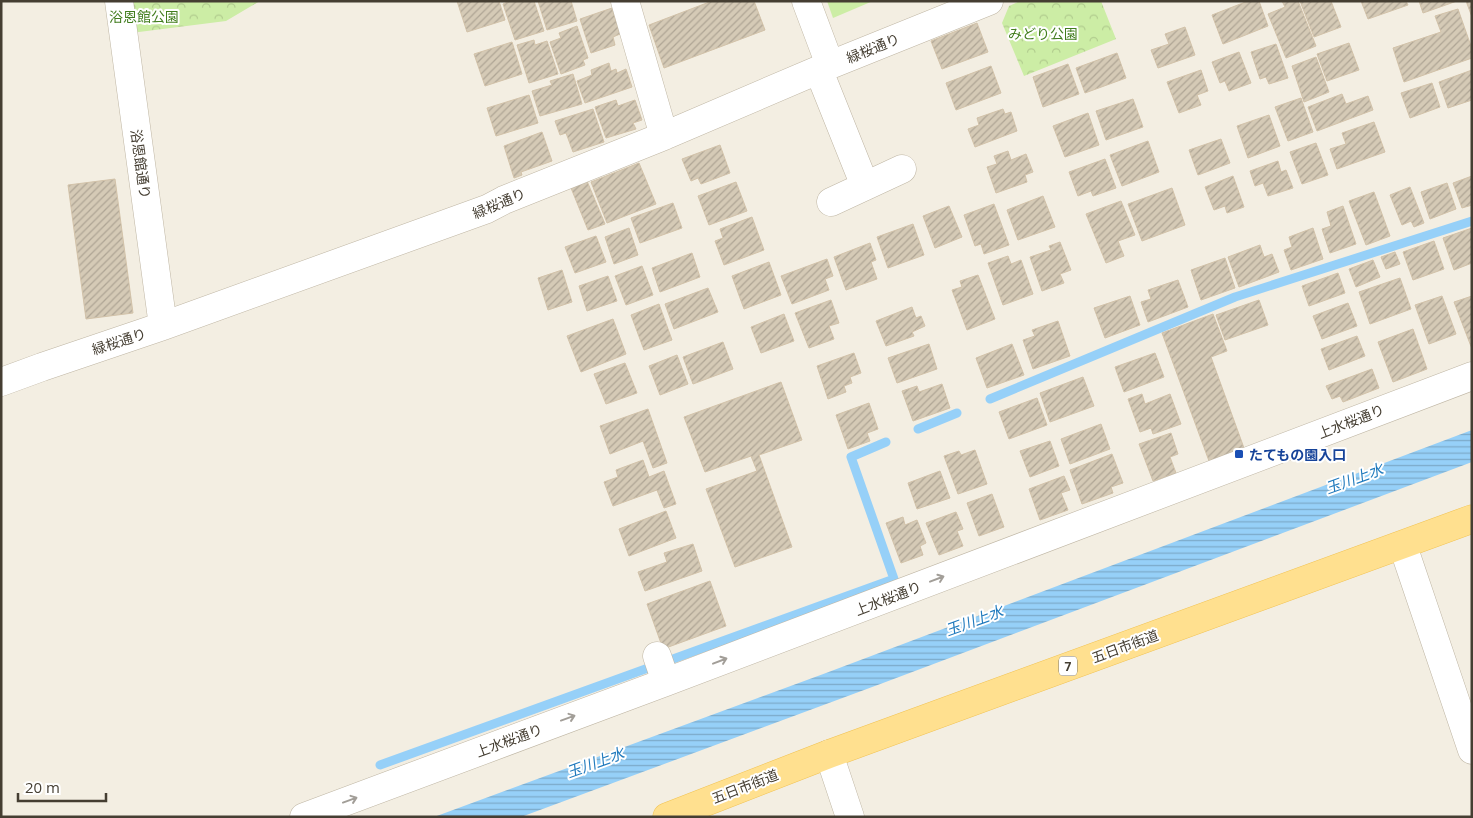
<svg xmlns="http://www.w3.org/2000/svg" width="1473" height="818" viewBox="0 0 1473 818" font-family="'Open Sans','Noto Sans JP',sans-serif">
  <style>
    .park { fill: url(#park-crowns) }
    .garden { fill: #cceda5 }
    .water { fill: url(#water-rules) }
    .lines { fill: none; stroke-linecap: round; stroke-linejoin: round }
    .stream { stroke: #96d0f8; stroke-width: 9 }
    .building { fill: url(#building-hatch); stroke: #d2c2a9 }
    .minor-casing { stroke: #bfb6a4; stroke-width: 29 }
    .major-casing { stroke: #f1c252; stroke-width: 29 }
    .minor { stroke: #fff; stroke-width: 28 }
    .major { stroke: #ffe08f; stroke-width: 28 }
    .oneway { stroke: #a29e98 }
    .transit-dot { fill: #1a4fb4; stroke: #fff; stroke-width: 2 }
    .labels { text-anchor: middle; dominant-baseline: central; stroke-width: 4; stroke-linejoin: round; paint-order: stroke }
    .shield { fill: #fff; stroke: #7d7870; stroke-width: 1 }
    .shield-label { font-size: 12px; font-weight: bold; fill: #453e32 }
    .park-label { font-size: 14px; fill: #427d1f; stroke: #fff }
    .street-label { font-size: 14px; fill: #453e32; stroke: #fff }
    .transit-label { font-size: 14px; font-weight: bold; fill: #164399; stroke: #fff; text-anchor: start }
    .water-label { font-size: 15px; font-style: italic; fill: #207abd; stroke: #fff }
  </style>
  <defs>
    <pattern id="park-crowns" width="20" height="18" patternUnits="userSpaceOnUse" patternTransform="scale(1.25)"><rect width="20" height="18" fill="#cceda5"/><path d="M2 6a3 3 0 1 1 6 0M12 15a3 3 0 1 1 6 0" fill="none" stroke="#b1cc8e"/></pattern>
    <pattern id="water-rules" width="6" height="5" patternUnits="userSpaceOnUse" patternTransform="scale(1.25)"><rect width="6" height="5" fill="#96d0f8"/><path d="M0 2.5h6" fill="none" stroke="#7caac9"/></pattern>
    <pattern id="building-hatch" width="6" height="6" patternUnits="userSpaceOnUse" patternTransform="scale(1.25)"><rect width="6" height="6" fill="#d5cab6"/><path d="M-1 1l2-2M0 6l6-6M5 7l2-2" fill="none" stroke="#afa595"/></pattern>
  </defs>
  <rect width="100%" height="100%" fill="#f3eee2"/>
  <path class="park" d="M127,1h133l-34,20 -95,12z
    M1020,1h81l15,38 -92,37 -22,-53 7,-17z"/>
  <path class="garden" d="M827,1h46l-40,17z"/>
  <path class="water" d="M1472,430v32l-589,221 -362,134h-87l392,-144z"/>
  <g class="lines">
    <path class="stream" d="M990,399l245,-102 237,-76
      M918,429l39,-16
      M380,765l514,-186 -43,-122 35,-15"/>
  </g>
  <path class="building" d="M457,1h42l6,19 -38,12z
    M510,1h24l10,30 -29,9 -12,-36z
    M538,1h33l6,20 -30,9z
    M712,1h42l11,29 -101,38 -15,-43z
    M1248,1h11l9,25 -45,18 -11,-29z
    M1282,1h16l18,45 -30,12 -18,-44 17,-7z
    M1300,1h31l10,26 -27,10z
    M1361,1h45l2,4 -40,14z
    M1419,1h38l-34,12z
    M1466,1h6v16z
    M612,8l8,26 -7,3 2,8 -24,8 -11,-34z
    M1458,9l14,40v9l-68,24 -11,-34 48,-16 -6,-16z
    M977,23l11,29 -46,17 -11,-28z
    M577,26l11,32 -5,2 2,5 -24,9 -11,-32 11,-4 -2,-5z
    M1185,27l10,28 -37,13 -7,-18 18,-6 -4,-10z
    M534,40l1,5 12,-4 11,33 -29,9 -12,-38z
    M512,42l10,32 -37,12 -11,-32z
    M1349,43l10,27 -32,11 -10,-27z
    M1276,44l12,34 -19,6 -3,-7 -6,2 -9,-27z
    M1239,52l12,31 -22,8 -4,-10 -5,2 -8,-21z
    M1117,53l9,25 -41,15 -9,-25z
    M1316,57l13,35 -25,10 -12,-36z
    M609,63l2,8 5,-2 1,4 9,-4 6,18 -47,16 -8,-22 15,-6 -1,-5z
    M1068,64l11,30 -36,13 -10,-30z
    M991,66l10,27 -45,17 -10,-27z
    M1201,70l7,21 -11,4 4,10 -22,8 -12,-31z
    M1472,70v30l-24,8 -9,-26z
    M573,74l9,30 -42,12 -8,-25 20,-6 -2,-4z
    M1432,83l8,24 -30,11 -9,-25z
    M1342,94l4,10 22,-8 5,14 -56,21 -9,-24z
    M529,95l9,28 -42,13 -9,-28z
    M1301,98l12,34 -25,9 -13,-34z
    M1133,99l10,28 -37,13 -10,-29z
    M616,100l2,6 17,-6 7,20 -9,3 3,6 -30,9 -11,-31z
    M593,109l11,33 -31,10 -7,-19 -6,2 -5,-14z
    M1003,109l2,5 6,-2 6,19 -42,16 -7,-18 11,-4 -2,-7z
    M1088,113l11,32 -34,12 -12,-31z
    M1269,115l11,31 -32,12 -11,-32z
    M1374,122l11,30 -48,17 -7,-20 16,-5 -4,-11z
    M542,132l10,29 -31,11 1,3 -8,3 -10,-32z
    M1221,139l9,24 -32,12 -9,-25z
    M1148,141l11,31 -37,14 -12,-31z
    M1316,143l12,32 -26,9 -12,-32z
    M720,145l10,28 -29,11 -3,-6 -7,3 -9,-22z
    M1008,151l3,9 15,-6 7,18 -8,3 2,7 -31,11 -9,-26 10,-3 -3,-8z
    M1105,159l11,29 -23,8 -2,-5 -13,5 -9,-24z
    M1278,161l3,11 5,-2 7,18 -25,8 -5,-13 -8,3 -5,-15z
    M639,163l17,41 -49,19 -16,-41z
    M1233,176l11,31 -17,6 -2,-7 -11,4 -9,-23z
    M1472,176v29l-10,3 -9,-25z
    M115,179l18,134 -47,6 -18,-134z
    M587,181l18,43 -17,6 -17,-42z
    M736,182l11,29 -38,14 -11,-29z
    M1447,183l9,26 -26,10 -9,-27z
    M1410,187l14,36 -10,4 -3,-6 -9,4 -12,-30z
    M1172,188l13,37 -43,16 -14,-37z
    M1374,192l16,44 -24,9 -17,-44z
    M1043,196l12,31 -37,13 -11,-30z
    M1121,201l14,34 -17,6 6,15 -18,7 -20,-49z
    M673,203l9,25 -42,15 -9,-25z
    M994,204l15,41 -25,9 -3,-10 -6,2 -11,-31z
    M949,206l13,31 -27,11 -12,-32z
    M1343,206l13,38 -26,9 -8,-24 9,-3 -4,-14z
    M752,217l12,33 -40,15 -9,-24 8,-3 -3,-9z
    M913,224l11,31 -36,13 -11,-31z
    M629,228l9,27 -24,9 -9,-27z
    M1313,228l10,31 -32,11 -7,-20 8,-3 -3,-10z
    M1472,228v35l-18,7 -11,-32z
    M596,236l10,26 -31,11 -10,-26z
    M1434,241l10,28 -31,11 -10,-28z
    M1060,242l11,28 -11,4 4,9 -22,8 -12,-34 21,-7 -2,-4z
    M870,243l6,17 -5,2 6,17 -31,11 -12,-33z
    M1260,245l4,12 8,-3 7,18 -40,15 -11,-30z
    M1395,252l5,12 -14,5 -5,-12z
    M692,253l8,24 -40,15 -8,-24z
    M1008,256l3,8 10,-4 12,34 -30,11 -15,-42z
    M1225,258l10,30 -34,12 -10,-30z
    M827,259l6,17 -8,3 4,11 -37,14 -11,-28z
    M1373,260l7,17 -24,10 -7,-18z
    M769,262l12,33 -37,14 -12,-33z
    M642,266l11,29 -27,10 -11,-29z
    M562,270l10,32 -24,8 -10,-32z
    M1338,273l7,20 -36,13 -7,-20z
    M978,275l17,44 -28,11 -15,-40 10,-3 -2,-6z
    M608,276l9,25 -30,10 -8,-25z
    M1400,278l11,31 -41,15 -11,-32z
    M1178,280l10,27 -40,15 -7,-20 10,-3 -3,-9z
    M708,288l10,24 -44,17 -9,-25z
    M1130,296l10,29 -35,13 -11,-30z
    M1442,296l14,38 -27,10 -14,-39z
    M1472,296v53l-18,-47z
    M831,300l8,23 -10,3 5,13 -25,9 -14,-35z
    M1259,300l9,25 -43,15 -9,-25z
    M1348,303l9,23 -35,13 -9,-23z
    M659,304l13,36 -28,10 -13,-35z
    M912,307l4,11 5,-2 4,10 -13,6 2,4 -28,10 -10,-25z
    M784,314l10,27 -33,12 -10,-26z
    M1213,314l14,37 -16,6 33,91 -35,13 -47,-128z
    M613,319l13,35 -45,18 -14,-36z
    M1058,321l12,35 -37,13 -10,-29 12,-4 -3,-6z
    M1413,329l14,40 -34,13 -15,-40z
    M1357,336l8,20 -36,14 -8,-21z
    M723,342l10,27 -40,15 -10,-27z
    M929,344l8,25 -40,14 -9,-25z
    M1012,344l12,31 -37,13 -11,-30z
    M854,353l7,20 -11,4 2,6 -8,3 2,6 -18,7 -11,-33z
    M1155,353l9,24 -40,15 -9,-25z
    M677,355l11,29 -28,11 -11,-29z
    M625,363l12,30 -31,11 -12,-30z
    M1372,369l7,19 -36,14 -3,-6 -8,3 -6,-13z
    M1083,377l11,29 -44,16 -10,-29z
    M781,382l21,58 -43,15 33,92 -57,20 -29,-78 51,-18 -6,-15 -46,16 -21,-55z
    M942,384l8,24 -37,13 -11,-30 15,-5 2,6z
    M1142,394l3,10 25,-10 11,30 -28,10 -2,-6 -11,4 -12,-33z
    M1037,398l10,27 -38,14 -10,-27z
    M869,403l9,26 -11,4 3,8 -22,8 -12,-34z
    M648,409l19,54 -14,5 -10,-27 -33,13 -10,-28z
    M1101,424l9,25 -40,15 -9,-25z
    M1171,433l7,21 -8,3 6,16 -23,8 -14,-37z
    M1050,441l9,25 -29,11 -10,-26z
    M975,450l12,34 -29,10 -14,-38 15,-5 2,4z
    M1112,454l11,29 -12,4 2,6 -31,11 -12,-34z
    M643,460l6,17 15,-6 12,33 -12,4 -7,-18 -44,16 -9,-24 14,-5 -2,-7z
    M940,471l10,27 -33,11 -9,-26z
    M1064,476l6,14 -9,3 7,17 -28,10 -11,-31z
    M992,494l12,33 -25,9 -12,-33z
    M666,511l10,27 -47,18 -10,-27z
    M956,512l7,17 -6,2 6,15 -24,9 -13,-32z
    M903,517l2,8 12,-5 9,23 -6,3 3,9 -22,8 -15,-40z
    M693,544l9,27 -57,20 -7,-19 29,-10 -3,-9z
    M710,581l16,45 -63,23 -16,-45z"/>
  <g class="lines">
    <defs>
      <path id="minor" d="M119,1l44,325
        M625,1l39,135
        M806,1l24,64
        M819,71l46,115
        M831,202l71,-33
        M1,382l41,-15 121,-41 324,-117 17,-9 160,-64 166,-71 159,-64
        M1403,546l69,204
        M657,656l9,26
        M829,754l21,63
        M304,817l362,-135 806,-306"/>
      <path id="major" d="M667,817l162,-63 643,-235"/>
    </defs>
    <use href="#minor" class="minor-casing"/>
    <use href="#major" class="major-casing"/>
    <use href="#minor" class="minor"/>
    <use href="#major" class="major"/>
  </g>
  <defs><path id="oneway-shaft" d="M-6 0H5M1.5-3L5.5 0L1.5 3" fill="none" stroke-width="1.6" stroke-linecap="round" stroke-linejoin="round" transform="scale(1.25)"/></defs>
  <g class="oneway">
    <use href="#oneway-shaft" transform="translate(937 579) rotate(-21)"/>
    <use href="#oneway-shaft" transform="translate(720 661) rotate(-21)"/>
    <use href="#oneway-shaft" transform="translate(568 718) rotate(-20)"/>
    <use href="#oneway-shaft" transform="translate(350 800) rotate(-20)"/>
  </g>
  <rect class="transit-dot" x="1234" y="449" width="10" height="10" rx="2.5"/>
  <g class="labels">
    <rect class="shield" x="1059" y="656.5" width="18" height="19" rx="4"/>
    <g class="shield-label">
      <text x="1068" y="666">7</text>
    </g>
    <g class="park-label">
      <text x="144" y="16">浴恩館公園</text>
      <text x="1043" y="33">みどり公園</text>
    </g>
    <g class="street-label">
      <text transform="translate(873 48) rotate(-22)">緑桜通り</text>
      <text transform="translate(141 164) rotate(82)">浴恩館通り</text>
      <text transform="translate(499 203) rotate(-23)">緑桜通り</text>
      <text transform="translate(119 341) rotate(-18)">緑桜通り</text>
      <text transform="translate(1351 421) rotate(-21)">上水桜通り</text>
      <text transform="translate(888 598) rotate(-21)">上水桜通り</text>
      <text transform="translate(1125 646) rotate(-20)">五日市街道</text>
      <text transform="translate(509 740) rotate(-20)">上水桜通り</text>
      <text transform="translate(745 786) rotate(-21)">五日市街道</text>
    </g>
    <g class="transit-label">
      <text x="1249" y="454">たてもの園入口</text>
    </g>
    <g class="water-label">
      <text transform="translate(1354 478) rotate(-20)">玉川上水</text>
      <text transform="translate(974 620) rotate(-20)">玉川上水</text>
      <text transform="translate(595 762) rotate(-20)">玉川上水</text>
    </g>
  </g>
  <rect width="1473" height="818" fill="none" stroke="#453e32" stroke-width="5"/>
  <path d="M18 793v8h88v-8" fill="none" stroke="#453e32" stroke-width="2.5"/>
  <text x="25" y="793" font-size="15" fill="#453e32" stroke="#ffffff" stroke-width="4" paint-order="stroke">20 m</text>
</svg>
